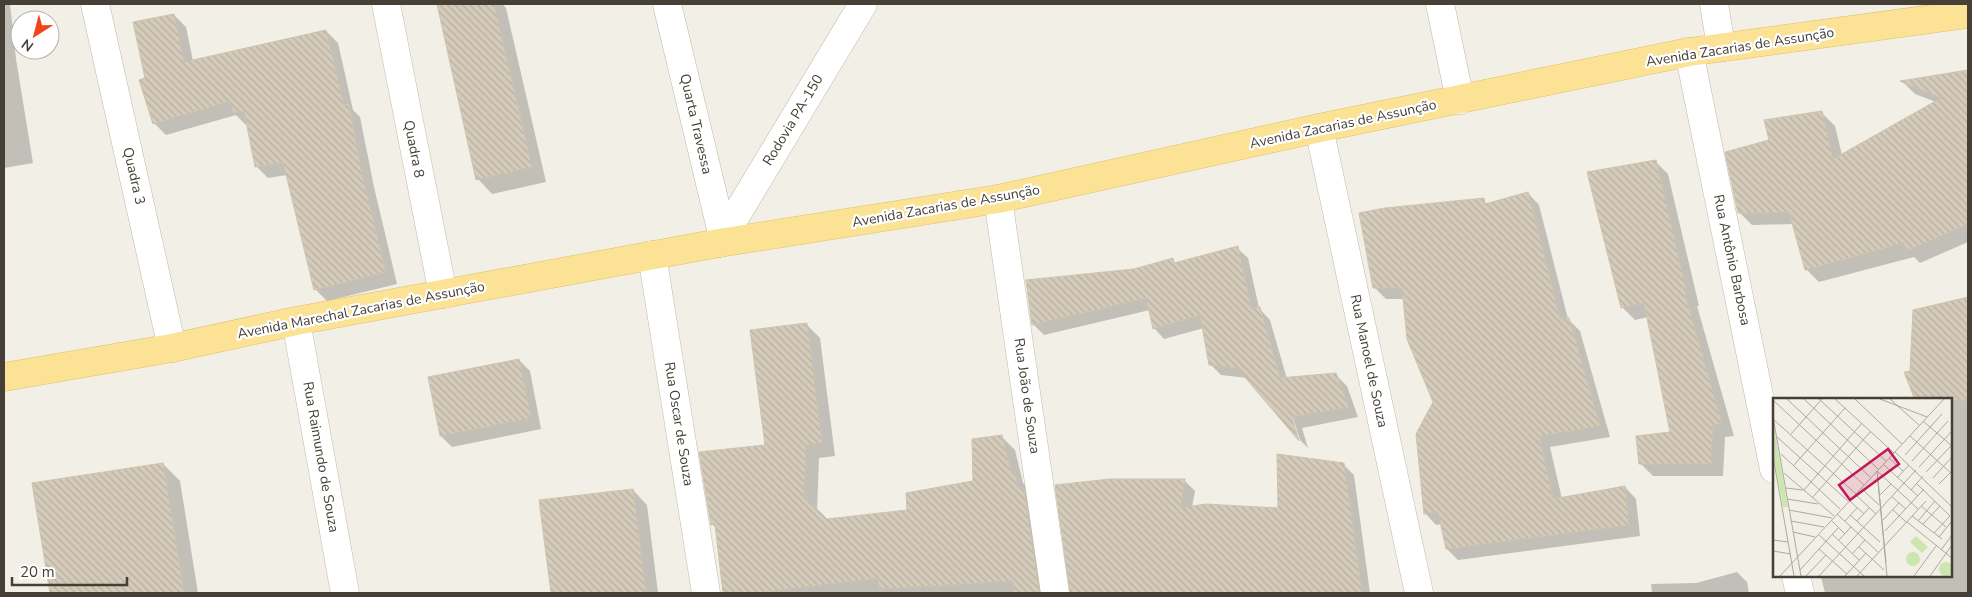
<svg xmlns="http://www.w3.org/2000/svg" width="1972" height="597" viewBox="0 0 1972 597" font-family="'Nunito Sans',sans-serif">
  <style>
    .shadow { fill: #0003 }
    .building { fill: url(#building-back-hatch); stroke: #cec3af }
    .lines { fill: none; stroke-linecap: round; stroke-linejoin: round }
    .minor-casing { stroke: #c0baab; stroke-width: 29 }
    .major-casing { stroke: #e0c066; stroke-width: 29 }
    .minor { stroke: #fff; stroke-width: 28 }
    .major { stroke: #fbe295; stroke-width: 28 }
    .labels { text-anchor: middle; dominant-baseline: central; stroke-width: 4.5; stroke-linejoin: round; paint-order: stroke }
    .street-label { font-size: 14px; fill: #453f35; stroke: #fff }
    .inset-road { fill: none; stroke: #ada99f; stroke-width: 1 }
    .view { fill: #c2185b; fill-opacity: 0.15; stroke: #c2185b; stroke-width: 2.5 }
    .inset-edge { fill: none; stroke: #453f35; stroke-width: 2.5 }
  </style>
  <defs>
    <pattern id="building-back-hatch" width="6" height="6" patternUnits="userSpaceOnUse" patternTransform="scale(1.25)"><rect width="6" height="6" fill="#d4cbbb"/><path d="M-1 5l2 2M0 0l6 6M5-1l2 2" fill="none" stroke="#b7afa1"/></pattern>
  </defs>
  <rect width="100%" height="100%" fill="#f2efe6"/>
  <path class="shadow" d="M4,4h6l6,55 17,104 -29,5z
    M447,4h55l4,4 40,174 -54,12 -14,-15 -40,-173z
    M174,15l12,12 7,34 133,-30 12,12 15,67 7,7 14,70 23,97 -70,17 -12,-12 -28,-114 -19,3 -12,-12 -8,-42 -2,1 -10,-10 -70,20 -12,-12 -8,-44z
    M1968,71v171l-48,21 -6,-6 -95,25 -13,-13 -12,-45 -42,1 -13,-13 32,-71 51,-28 13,13 7,29 94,-53 -21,-8 -12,-12z
    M1655,161l13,13 31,132h-2l37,130 -9,1 -2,39h-70l-13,-13 31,-30 -23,-116 -13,3 -12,-12 -35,-135z
    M1528,193l11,12 29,114 12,12 30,106 -60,10 12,52 63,-12 11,12 4,37 -182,24 -11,-11 -5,-25 -6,1 -11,-12 10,-111 -31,-103h-18l-12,-12 109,-88 5,6z
    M1237,248l11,10 11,50 11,12 17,59 49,-4 11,11 11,31 -56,11 6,20 -8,-8 -9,-29 -44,-33 -26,-3 -11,-11 -6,-36 -40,11 -10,-11 -4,-18 -106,25 -11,-11 102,-54 37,-11 4,4z
    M1968,298v295h-143l-4,-16 6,-1h124v-176l-39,-28 2,-61z
    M807,325l13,13 15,118 -16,2 -2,53 9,9 83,-9 66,-29 26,-46 14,14 8,33 6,6 21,104h-326l-8,-65 -4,-4 54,-77z
    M519,360l11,11 11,58 -89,18 -11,-11z
    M163,464l17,17 18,112h-146l-18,-109z
    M1343,464l11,11 16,118h-158l-2,-13 -129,8 104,-107 10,10 -3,16 87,2z
    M633,490l14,15 11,88h-106l-11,-92z
    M1737,572l10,10 2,11h-97l-1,-9 45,-1z"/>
  <path class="building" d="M437,4h57l38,163 -56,13z
    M174,14l10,48 142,-32 18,75 5,-1 13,70 24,98 -72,18 -31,-128 -28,5 -11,-56 -11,2 -3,-12 -77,23 -14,-44 6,-2 -12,-56z
    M1968,70v154l-62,27 -2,-8 -99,27 -16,-58 -51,1 -13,-61 44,-12 -5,-20 58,-9 11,48 108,-61 -41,-17z
    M1656,160l31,133 -2,1 37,130h-9l-2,40h-72l-3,-28 34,-4 -26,-129 -23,5 -34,-136z
    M1528,192l32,126h9l31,108 -61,10 14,63 72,-13 4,39 -183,24 -8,-37 -14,2 -8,-80 17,-32 -26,-63 -5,-51h-29l-14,-75 26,-5 99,-10 1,6z
    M1238,246l13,62 9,-1 20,71 56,-5 13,34 -57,10 7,24 -62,-73 -28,-3 -9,-50 -47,14 -7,-31 -114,27 -6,-45 108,-11 39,-11 1,5z
    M1968,297v103h-53l-11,-28 6,-1 3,-61z
    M807,323l15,120 -16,2 -2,51 23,23 80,-9 -1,-17 67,-12 -1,-42 30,-4 10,40 4,-1 2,14h6l15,105h-25l-1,-12 -134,8 -1,-11 -123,15h-32l-8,-69 -4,1 -12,-73 66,-7 -15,-115z
    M519,359l12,59 -91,18 -12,-59z
    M1277,454l67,9 18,130h-292l-15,-108 55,-6h75l-5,29 26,-4 72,4z
    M163,463l21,130h-134l-18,-110z
    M633,489l13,104h-95l-12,-93z"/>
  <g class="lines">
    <defs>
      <path id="minor" d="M95,4l77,344
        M386,4l57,290
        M667,4l56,233 -4,6
        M1440,4l20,96
        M1714,4l7,43
        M1689,52l85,417
        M1319,128l100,465
        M998,199l57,394
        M723,237l140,-233
        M652,255l54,338
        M296,321l49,272
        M1796,576l4,17"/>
      <path id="major" d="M4,377l168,-29 124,-27 423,-78 279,-44 321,-71 370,-76 279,-38"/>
    </defs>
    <use href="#minor" class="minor-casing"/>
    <use href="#major" class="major-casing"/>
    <use href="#minor" class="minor"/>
    <use href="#major" class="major"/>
  </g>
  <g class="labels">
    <g class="street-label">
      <text transform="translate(1740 47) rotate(-9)">Avenida Zacarias de Assunção</text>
      <text transform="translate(793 120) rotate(-59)">Rodovia PA-150</text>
      <text transform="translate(696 124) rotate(77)">Quarta Travessa</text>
      <text transform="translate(1343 124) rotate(-12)">Avenida Zacarias de Assunção</text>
      <text transform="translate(414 149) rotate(79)">Quadra 8</text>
      <text transform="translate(134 176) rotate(77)">Quadra 3</text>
      <text transform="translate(946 206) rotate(-10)">Avenida Zacarias de Assunção</text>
      <text transform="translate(1732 260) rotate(78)">Rua Antônio Barbosa</text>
      <text transform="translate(361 310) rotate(-11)">Avenida Marechal Zacarias de Assunção</text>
      <text transform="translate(1369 361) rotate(78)">Rua Manoel de Souza</text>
      <text transform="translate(1027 396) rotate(82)">Rua João de Souza</text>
      <text transform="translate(679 424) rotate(81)">Rua Oscar de Souza</text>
      <text transform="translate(321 457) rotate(80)">Rua Raimundo de Souza</text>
    </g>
  </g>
  <g transform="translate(1773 398)">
    <rect width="179" height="179" fill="#f2efe6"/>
    <path d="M0,24l15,85h-5l-10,-54z" fill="#cbe6af"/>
    <path d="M166 171a7 7 0 1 1 14 0a7 7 0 1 1-14 0Z" fill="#cbe6af"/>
    <path d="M143,138l12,11 -6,6 -12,-11zM133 161a7 7 0 1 1 14 0a7 7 0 1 1-14 0Z" fill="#cbe6af"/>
    <path class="inset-road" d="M14,1l83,78M31,1l74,70M46,1l67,62M62,1l59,54M82,1l47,45M107,1l47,18M117,1l29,26M0,2l91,85M0,19l28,159M0,21l83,75M150,23l29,25M18,36l31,-35M137,38l42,38M4,39l71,64M122,54l56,54M8,56l59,55M132,57l37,-41M0,58l21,120M116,60l14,13M139,63l36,-40M21,67l51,-57M111,67l34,31M146,69l33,-36M104,73l10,105M104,73l41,38M153,74l25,-26M11,75l50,43M124,80l12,-13M160,80l19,-21M105,83l8,81M144,86l33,32 -16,17M166,86l13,-13M13,90l17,2M88,90l18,17M31,92l58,-67M138,92l12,-14M82,96l21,20M107,97l11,-11M119,99l14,12M39,100l59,-67M14,101l31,5M77,103l14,13M148,108l25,21M16,112l43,8M120,112l13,12M64,116l42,39M77,117l30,27M139,118l30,23M110,122l16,-17M18,123l33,6M59,123l13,13M72,123l12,-13M84,123l12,-13M145,123l17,-20M134,124l45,36M150,126l17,-18M112,133l39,-42M20,134l22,5M59,136l27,26M46,137l45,41M166,139l13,-16M0,142l15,2M66,142l12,-13M86,149l25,23M46,151l28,25M168,152l11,-15M0,153l18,3M80,155l12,-13M27,172l38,-42M7,178l164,-177M33,178l20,-21M46,178l97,-106M72,178l21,-23M84,178l69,-75M141,178l22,-30M157,178l22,-31"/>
    <path class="view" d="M115,51l11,15 -49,36 -11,-15z"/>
    <rect width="179" height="179" class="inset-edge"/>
  </g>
  <rect width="1972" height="597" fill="none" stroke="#453f35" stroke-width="10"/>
  <g transform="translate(35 35) rotate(216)"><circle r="24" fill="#ffffff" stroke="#b5b2ae"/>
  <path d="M0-4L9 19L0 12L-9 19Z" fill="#f4431b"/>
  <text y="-8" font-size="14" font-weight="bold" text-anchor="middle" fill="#453f35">N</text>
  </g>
  <path d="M12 577v8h115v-8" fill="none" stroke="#453f35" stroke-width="2.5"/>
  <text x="20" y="577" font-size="15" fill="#453f35" stroke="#ffffff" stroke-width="4" paint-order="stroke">20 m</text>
</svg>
